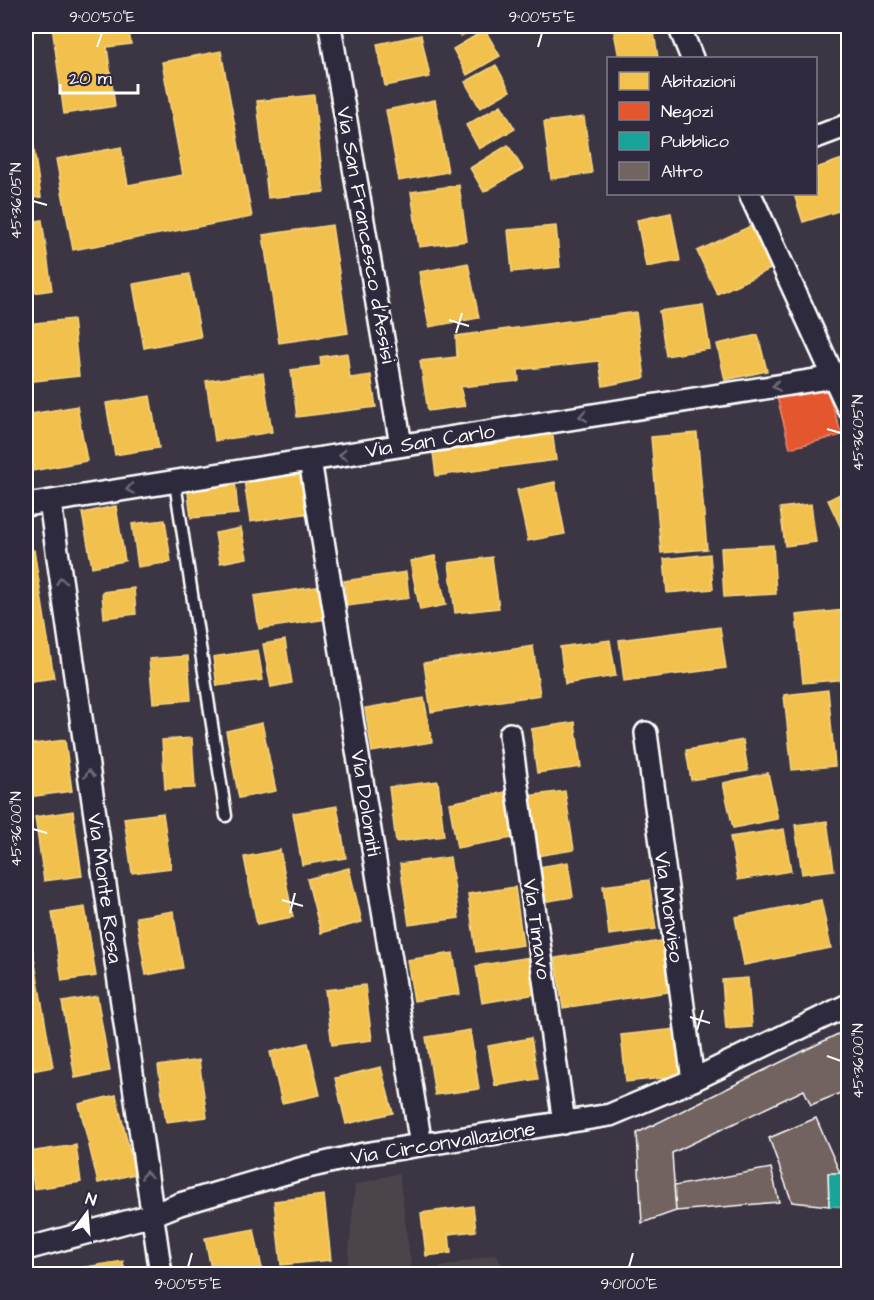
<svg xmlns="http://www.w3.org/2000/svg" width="874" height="1300" viewBox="0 0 874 1300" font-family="'Architects Daughter',sans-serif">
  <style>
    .built { fill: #4c444c }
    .homes { fill: #f2c14e; stroke: #f6d483; stroke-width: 1.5 }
    .shops { fill: #e4572e; stroke: #ec896d; stroke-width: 1.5 }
    .public { fill: #17a398; stroke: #5dbfb7; stroke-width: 1.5 }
    .building { fill: #726460; stroke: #fff; stroke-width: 1.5 }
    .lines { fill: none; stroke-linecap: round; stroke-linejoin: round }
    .lane-casing { stroke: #fff; stroke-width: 15 }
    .street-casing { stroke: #fff; stroke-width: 26 }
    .lane { stroke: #2f2a3d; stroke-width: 10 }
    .street { stroke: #2f2a3d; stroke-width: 21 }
    .oneway { stroke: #6d6a77 }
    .ticks { fill: none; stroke: #fff; stroke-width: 2 }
    .labels { text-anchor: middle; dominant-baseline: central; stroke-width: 6; stroke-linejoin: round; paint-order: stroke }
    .street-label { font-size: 21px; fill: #fff; stroke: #2f2a3d }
    .neatline { fill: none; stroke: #fff; stroke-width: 2 }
    .ticks-label { font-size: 15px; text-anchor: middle; fill: #fff }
  </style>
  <rect width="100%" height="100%" fill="#3c3644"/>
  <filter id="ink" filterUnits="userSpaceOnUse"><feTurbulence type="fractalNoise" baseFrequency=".0167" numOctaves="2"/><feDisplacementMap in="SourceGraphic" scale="12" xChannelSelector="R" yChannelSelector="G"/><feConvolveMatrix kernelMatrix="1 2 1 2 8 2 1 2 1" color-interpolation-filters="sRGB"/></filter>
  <g filter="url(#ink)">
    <path class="built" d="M399,1173l13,101 85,-20 8,20h-158l8,-89z"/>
    <path class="homes" d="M52,26h76l3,18 -24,3 8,59 -51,8z
      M454,26h25l-18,10z
      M613,26h40l5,32h-39z
      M485,30l15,26 -33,19 -14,-26z
      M421,35l9,42 -45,9 -8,-42z
      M221,51l31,166 -179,33 -17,-91 65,-12 7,38 55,-10 -21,-113z
      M496,65l14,26 -30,17 -15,-26z
      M26,95l15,102 -15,2z
      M314,95l10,97 -56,6 -11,-97z
      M435,100l13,72 -49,9 -13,-71z
      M501,105l14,24 -36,20 -13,-24z
      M584,117l8,56 -41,6 -7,-57z
      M508,145l15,24 -39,23 -14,-24z
      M848,157v51l-45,14 -9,-28h22v-26z
      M459,185l8,56 -48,6 -8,-55z
      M671,213l9,48 -34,6 -9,-47z
      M42,220l10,70 -26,4v-71z
      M755,224l20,43 -58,27 -20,-43z
      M332,225l16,108 -69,10 -16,-108z
      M556,226l4,41 -48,5 -4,-42z
      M468,263l11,55 -50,9 -10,-55z
      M189,274l12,63 -57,11 -11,-64z
      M703,305l7,44 -44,7 -7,-45z
      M636,312l9,66 -42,8 -4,-25 -81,9 1,11 -59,6 5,19 -37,5 -8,-50 37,-4 -1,-21z
      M73,319l6,57 -53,6v-58z
      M758,335l9,36 -42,9 -8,-36z
      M347,353l3,25 21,-3 5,32 -79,10 -6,-47 30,-4 -1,-9z
      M263,373l9,59 -57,9 -9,-60z
      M150,396l9,52 -44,7 -9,-52z
      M77,406l10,55 -61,11v-57z
      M552,429l4,31 -120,16 -4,-31z
      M697,433l10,116 -46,4 -10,-116z
      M304,471l6,42 -60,9 -6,-42z
      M235,480l3,34 -47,4 -4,-33z
      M555,482l10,52 -37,7 -11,-51z
      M848,490v53l-20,-43z
      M811,504l5,38 -31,4 -5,-38z
      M116,506l9,55 -33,6 -10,-54z
      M165,520l6,42 -33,5 -6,-43z
      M241,528l6,30 -27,5 -5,-30z
      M773,545l3,49 -52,3 -3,-49z
      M34,550l20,128 -28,4v-131z
      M710,554l3,35 -46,4 -3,-34z
      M435,556l11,49 -26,5 -10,-49z
      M492,557l7,51 -44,5 -6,-50z
      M406,572l3,26 -62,8 -3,-25z
      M322,586l5,33 -68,10 -5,-33z
      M134,588l2,26 -32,4 -2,-26z
      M844,610l4,69 -45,4 -7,-68z
      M720,627l6,41 -102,13 -5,-41z
      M285,640l7,43 -21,4 -8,-43z
      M610,640l6,36 -51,8 -5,-37z
      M533,646l7,49 -109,17 -7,-49z
      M258,650l5,30 -46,6 -4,-29z
      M188,656l3,44 -38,3 -4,-44z
      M828,690l7,76 -43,4 -8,-75z
      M424,698l8,44 -60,10 -7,-44z
      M575,722l6,45 -44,6 -6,-44z
      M262,723l14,68 -37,7 -13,-67z
      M192,738l3,50 -30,1 -3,-49z
      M65,740l7,51 -43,6 -3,-52z
      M743,740l5,31 -57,9 -5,-30z
      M768,773l10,46 -45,9 -10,-45z
      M438,781l6,55 -48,6 -7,-55z
      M511,791l8,46 -62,11 -8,-45z
      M565,791l9,59 -37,6 -10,-60z
      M337,806l9,52 -44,7 -9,-52z
      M73,811l9,65 -38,5 -9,-64z
      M163,813l8,55 -39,5 -8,-55z
      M827,821l7,49 -32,4 -7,-49z
      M784,829l7,42 -53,9 -8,-43z
      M280,850l13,67 -36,7 -13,-67z
      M450,857l9,61 -50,7 -9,-61z
      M568,862l5,35 -30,5 -5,-35z
      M349,868l13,54 -41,11 -14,-54z
      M649,880l7,49 -47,6 -6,-49z
      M515,887l8,58 -47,7 -8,-58z
      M821,900l10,48 -87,17 -9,-48z
      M85,907l11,69 -34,5 -10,-69z
      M843,907h5v38h-5z
      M173,911l10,57 -37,7 -10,-58z
      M26,935h4l23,132 -27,5z
      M666,940l8,51 -111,17 -8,-50z
      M453,953l7,41 -46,7 -7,-41z
      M530,957l7,37 -55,9 -6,-37z
      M748,978l4,49 -26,2 -4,-49z
      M365,985l7,55 -40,5 -7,-55z
      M97,996l13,75 -35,7 -13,-76z
      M676,1029l5,47 -55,6 -5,-47z
      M470,1030l9,59 -44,6 -9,-58z
      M531,1038l7,41 -43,7 -7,-40z
      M308,1043l12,52 -38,8 -12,-51z
      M199,1060l8,57 -41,5 -8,-56z
      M381,1067l12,46 -47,11 -11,-46z
      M116,1095l19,79 -37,9 -19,-79z
      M76,1145l5,37 -47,7 -5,-37z
      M324,1195l7,65 -50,5 -7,-64z
      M473,1206l3,25 -27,3 2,19 -25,3 -5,-43z
      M254,1229l9,45h-51l-7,-36z
      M123,1261l2,13h-51l-1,-5z"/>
    <path class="shops" d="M826,388l16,47 -52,13 -13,-51z"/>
    <path class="public" d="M828,1173h20v34l-19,-1z"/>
    <path class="building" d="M848,1029v61l-37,15 -7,-15 -132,63 4,58 -34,12 -5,-90z
      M816,1118l24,55h-12l1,33 -37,-4 -23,-64z
      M771,1168l8,34 -103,9 -2,-25z"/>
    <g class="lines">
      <defs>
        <path id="lane" d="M175,483l51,333
          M844,1274l4,-2"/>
        <path id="street" d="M330,26l71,419
          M679,26l13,32
          M816,137l32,-12
          M750,194l98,214
          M310,460l111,685
          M50,502l111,772
          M26,505l808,-128
          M646,733l47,347
          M510,734l54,389
          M26,1249l126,-34 28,-11 123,-36 61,-14 246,-39 83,-35 155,-75"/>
      </defs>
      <use href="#lane" class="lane-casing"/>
      <use href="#street" class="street-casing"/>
      <use href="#lane" class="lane"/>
      <use href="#street" class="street"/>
    </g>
    <defs><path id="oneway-chevron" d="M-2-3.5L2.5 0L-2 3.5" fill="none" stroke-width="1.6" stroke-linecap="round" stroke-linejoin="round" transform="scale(1.5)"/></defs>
    <g class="oneway">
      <use href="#oneway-chevron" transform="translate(776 386) rotate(171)"/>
      <use href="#oneway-chevron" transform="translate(583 416) rotate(171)"/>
      <use href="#oneway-chevron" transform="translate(343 455) rotate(171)"/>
      <use href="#oneway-chevron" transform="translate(130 489) rotate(171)"/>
      <use href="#oneway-chevron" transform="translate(61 581) rotate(-98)"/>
      <use href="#oneway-chevron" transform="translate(89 774) rotate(-98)"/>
      <use href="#oneway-chevron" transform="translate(146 1175) rotate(-98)"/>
    </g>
  </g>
  <path class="ticks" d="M97,47l5,-14M538,47l4,-14M33,201l14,4M449,320l20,6M456,333l6,-20M827,429l14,4M33,829l14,4M282,900l21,6M290,913l5,-20M690,1017l20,6M697,1030l6,-20M827,1056l14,5M188,1267l4,-14M629,1267l4,-14"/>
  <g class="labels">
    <g class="street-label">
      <text transform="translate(366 235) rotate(80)">Via San Francesco d'Assisi</text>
      <text transform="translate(430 441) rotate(-9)">Via San Carlo</text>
      <text transform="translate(366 803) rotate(81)">Via Dolomiti</text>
      <text transform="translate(105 888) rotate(82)">Via Monte Rosa</text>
      <text transform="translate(669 907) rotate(82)">Via Monviso</text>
      <text transform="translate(537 929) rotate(82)">Via Timavo</text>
      <text transform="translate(443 1143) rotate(-9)">Via Circonvallazione</text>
    </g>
  </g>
  <rect width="874" height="1300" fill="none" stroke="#2f2a3d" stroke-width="66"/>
  <rect x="607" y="57" width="210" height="138" fill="#2f2a3d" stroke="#827f8b" stroke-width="1.5"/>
  <rect x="619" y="72" width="30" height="18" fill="#f2c14e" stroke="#827f8b" stroke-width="1.5"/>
  <text x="661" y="87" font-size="18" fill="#ffffff">Abitazioni</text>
  <rect x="619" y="102" width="30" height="18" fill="#e4572e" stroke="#827f8b" stroke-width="1.5"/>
  <text x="661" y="117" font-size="18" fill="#ffffff">Negozi</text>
  <rect x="619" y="132" width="30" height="18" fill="#17a398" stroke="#827f8b" stroke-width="1.5"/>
  <text x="661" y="147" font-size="18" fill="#ffffff">Pubblico</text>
  <rect x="619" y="162" width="30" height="18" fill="#726460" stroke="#827f8b" stroke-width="1.5"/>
  <text x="661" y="177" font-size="18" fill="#ffffff">Altro</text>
  <g transform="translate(87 1213) rotate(16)" stroke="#2f2a3d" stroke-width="4.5" paint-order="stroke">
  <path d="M0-4.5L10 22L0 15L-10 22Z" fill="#ffffff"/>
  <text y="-9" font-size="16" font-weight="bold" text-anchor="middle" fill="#ffffff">N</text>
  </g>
  <path d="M60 84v9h78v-9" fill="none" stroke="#ffffff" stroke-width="3"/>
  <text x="69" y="84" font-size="18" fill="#ffffff" stroke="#2f2a3d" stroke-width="4.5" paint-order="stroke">20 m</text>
  <rect x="33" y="33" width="808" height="1234" class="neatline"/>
  <g class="ticks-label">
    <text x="102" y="22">9°00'50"E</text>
    <text x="542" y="22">9°00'55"E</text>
    <text transform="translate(16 201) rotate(-90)" y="5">45°36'05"N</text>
    <text transform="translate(858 433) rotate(-90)" y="5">45°36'05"N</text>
    <text transform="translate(16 829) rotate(-90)" y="5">45°36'00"N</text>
    <text transform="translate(858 1061) rotate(-90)" y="5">45°36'00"N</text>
    <text x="188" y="1289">9°00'55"E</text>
    <text x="629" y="1289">9°01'00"E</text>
  </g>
</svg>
